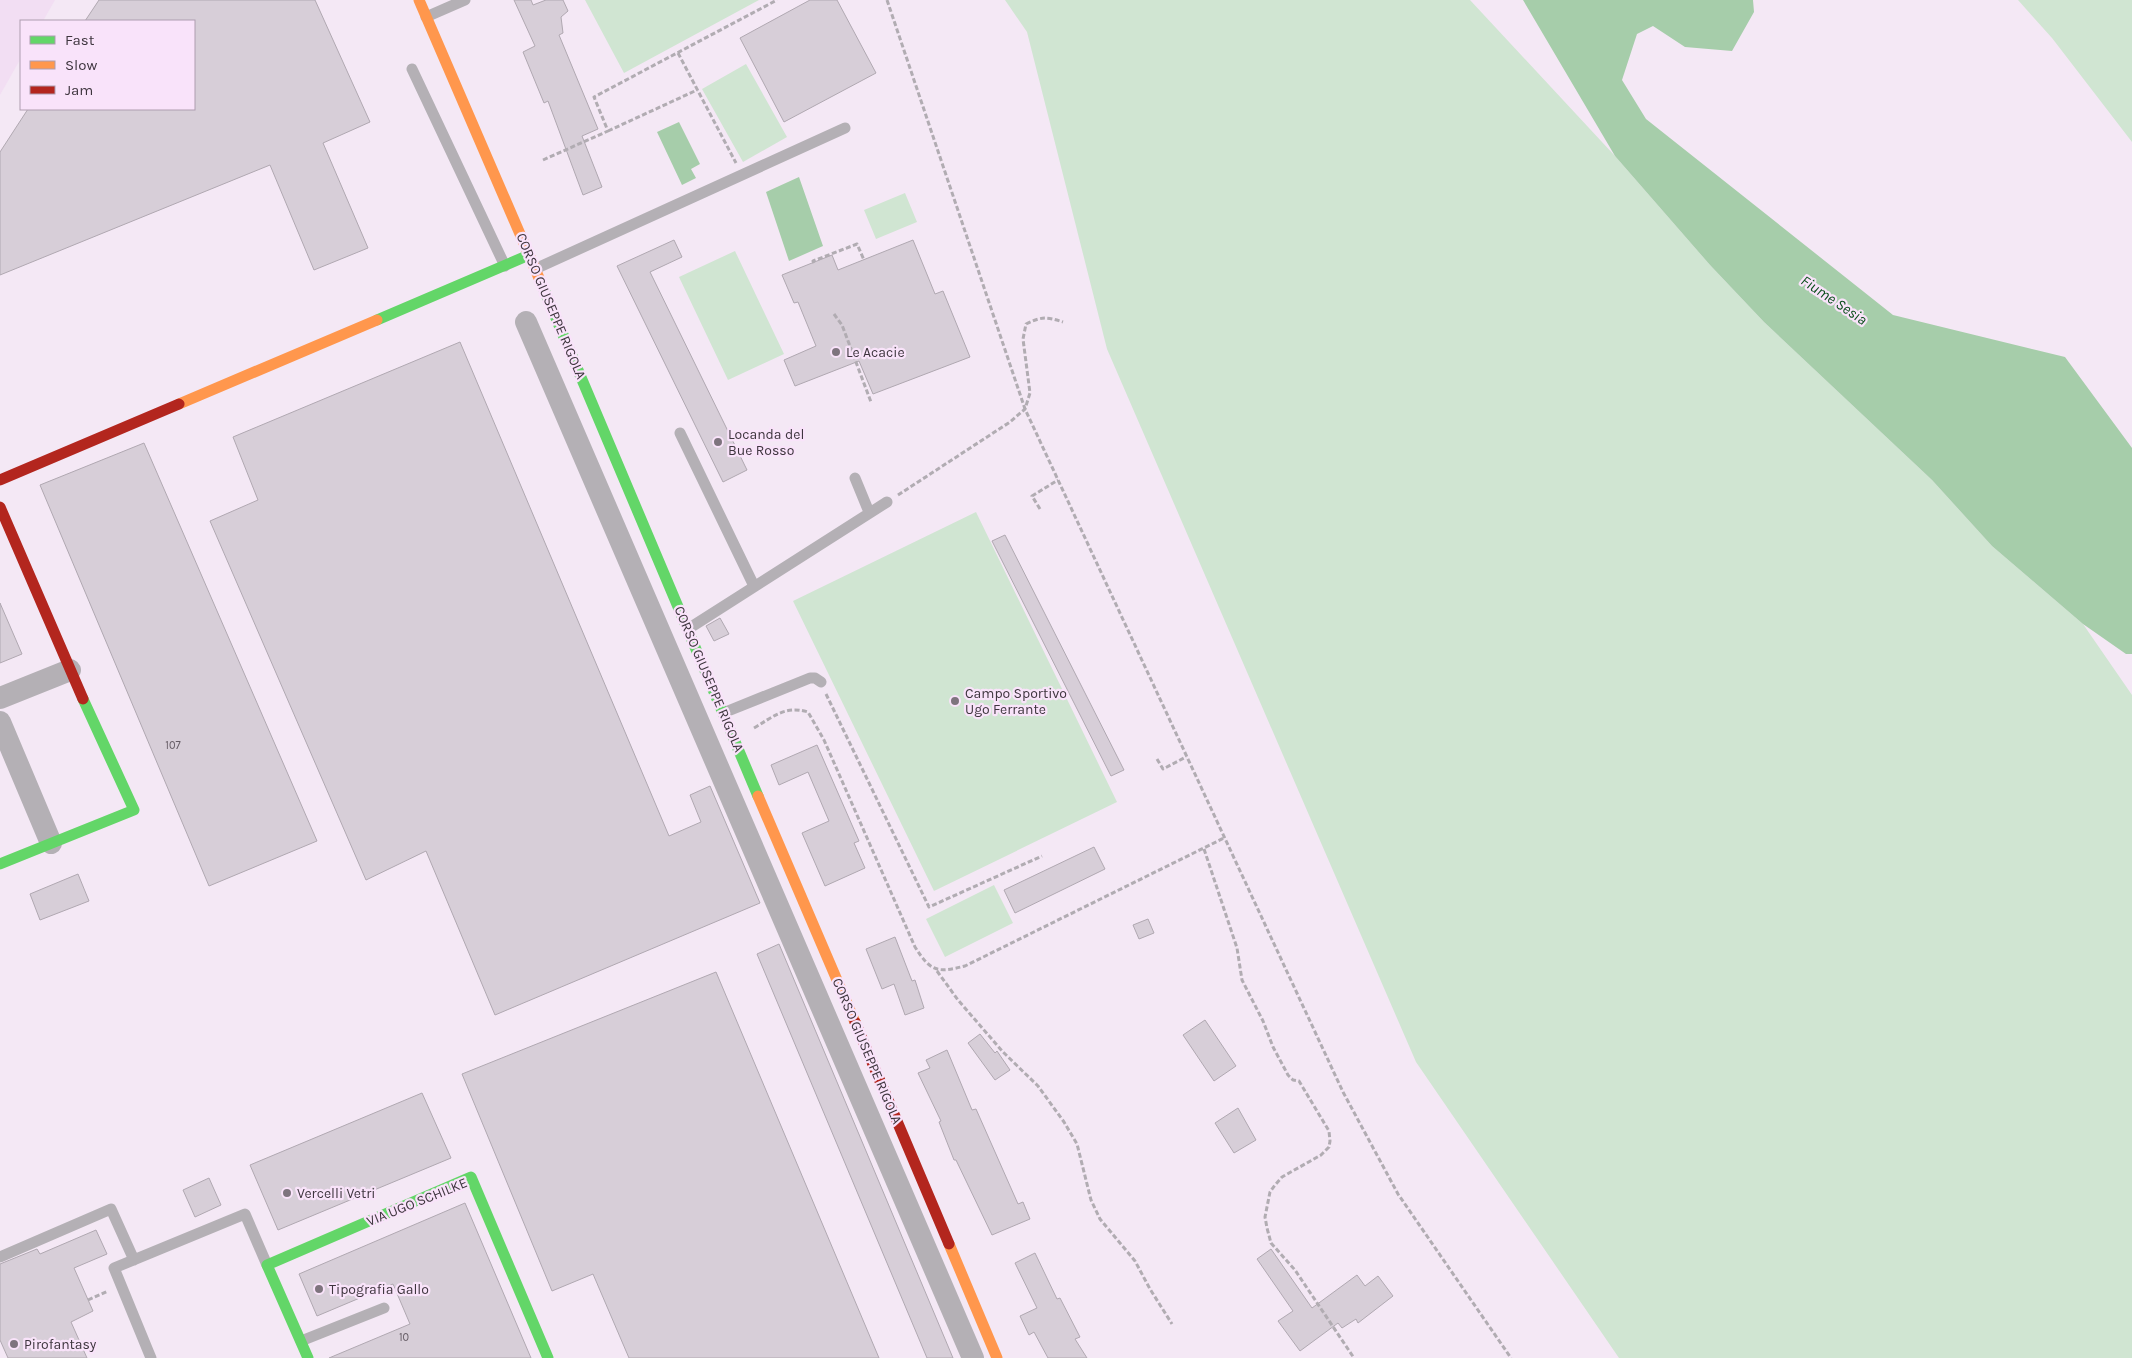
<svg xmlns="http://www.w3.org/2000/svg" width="2132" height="1358" viewBox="0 0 2132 1358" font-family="Karla,sans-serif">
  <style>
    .built { fill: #f2def3 }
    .green { fill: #d0e5d2 }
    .water { fill: #a6cdaa }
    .building { fill: #d7ced8; stroke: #b0a8b1 }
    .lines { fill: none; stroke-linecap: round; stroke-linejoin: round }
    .path { stroke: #b1acb2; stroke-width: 3; stroke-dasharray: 5 2.5; stroke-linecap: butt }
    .lane { stroke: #b4b0b5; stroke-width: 11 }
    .street { stroke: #b4b0b5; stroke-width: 22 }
    .fast { stroke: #63d668; stroke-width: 11 }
    .slow { stroke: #ff974d; stroke-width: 11 }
    .jam { stroke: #b3261e; stroke-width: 11 }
    .poi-dot { fill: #7e747e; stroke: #f9e3fa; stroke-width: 2 }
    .labels { text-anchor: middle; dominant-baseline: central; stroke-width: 4.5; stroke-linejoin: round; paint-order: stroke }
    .number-label { font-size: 11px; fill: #645b64 }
    .street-label { font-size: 14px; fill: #3e353e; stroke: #f9e3fa }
    .poi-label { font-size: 14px; fill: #3e353e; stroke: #f9e3fa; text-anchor: start }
    .water-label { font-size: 15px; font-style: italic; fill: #0b4f1c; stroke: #f9e3fa }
  </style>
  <rect width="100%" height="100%" fill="#f4e8f5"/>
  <path class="built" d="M0,0h55l-12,21h-22v37l-21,37z"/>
  <path class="green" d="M585,0h174l-135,73z
    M1005,0h465l145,156 95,109 54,57 168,158 60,66 91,78 49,71v663h-513l-203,-296 -309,-713 -80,-317z
    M2018,0h114v142l-80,-104z
    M746,64l41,73 -44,25 -41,-73z
    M905,193l12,29 -41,17 -12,-29z
    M735,251l49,103 -56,26 -49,-103z
    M976,512l141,290 -183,89 -141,-290z
    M994,885l19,38 -68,34 -19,-38z"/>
  <path class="water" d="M1523,0h230l1,12 -22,39 -47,-4 -32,-21 -16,8 -15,46 24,39 247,196 172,42 67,91v206h-6l-43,-30 -91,-78 -60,-66 -168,-158 -54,-57 -95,-109z
    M679,122l21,42 -9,5 5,9 -14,7 -25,-53z
    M799,177l24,69 -34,15 -23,-69z"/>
  <path class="building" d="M99,0h216l55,122 -47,21 45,105 -54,22 -44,-105 -270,110v-123l28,-43h166v-88h-109z
    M514,0h17l2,5 13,-5h17l5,11 -7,6 2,16 -4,2 39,94 -16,7 20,51 -19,8 -35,-94 -4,2 -21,-51 12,-6z
    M810,0h27l39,73 -92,49 -44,-84z
    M674,240l8,17 -32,15 97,198 -24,12 -106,-216z
    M913,240l22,54 8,-3 27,66 -97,37 -14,-33 -64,25 -11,-26 32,-14 -18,-44 -4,1 -12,-28 50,-20 6,15z
    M460,342l209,494 32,-14 -11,-27 20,-9 50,117 -265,112 -69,-164 -60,29 -156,-359 48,-21 -25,-63z
    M144,443l173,398 -108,45 -169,-401z
    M1005,535l119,235 -13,6 -119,-235z
    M0,603l22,51 -22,9z
    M720,618l9,16 -15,7 -8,-15z
    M817,745l42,96 -5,2 11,25 -40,18 -23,-53 27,-12 -21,-49 -29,13 -8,-20z
    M1094,847l11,22 -90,44 -11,-23z
    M78,874l11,27 -49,19 -10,-26z
    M1148,919l6,14 -15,6 -6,-14z
    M895,937l17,44 3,-1 9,28 -19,7 -11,-31 -12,5 -16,-40z
    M779,944l174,414h-26l-170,-404z
    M716,972l163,386h-250l-36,-84 -41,17 -90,-217z
    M1205,1020l31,46 -22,15 -31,-46z
    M980,1034l15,19 2,-2 13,19 -15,10 -27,-37z
    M947,1050l25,60 4,-1 42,95 5,-2 7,17 -38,16 -36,-75h-2l-15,-38 2,-1 -23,-48 12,-5 -4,-8z
    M422,1093l29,65 -173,72 -28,-65z
    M1238,1108l18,32 -22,13 -19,-30z
    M209,1178l12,27 -26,12 -12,-27z
    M465,1203l66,155h-202l81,-34 -17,-40 -76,32 -18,-42z
    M96,1230l11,24 -33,14 19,43 -22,11 16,36h-79l-8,-18v-76l37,-15 3,5z
    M1271,1249l41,59 45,-33 8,11 13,-10 15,20 -35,27 -2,-4 -14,9 -4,-5 -38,28 -22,-30 15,-10 -36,-52z
    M1035,1253l22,46 3,-1 20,39 -5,2 12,19h-39l-14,-26 -5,3 -9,-19 17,-8 -22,-45z"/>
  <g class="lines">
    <path class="path" d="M887,0l138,409 318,683 55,102 113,164
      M678,53l58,110
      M608,131l89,-41
      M543,160l65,-29 -14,-34 183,-97
      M814,263l-1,-2 44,-17 7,16
      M834,314l8,11 29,77
      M898,495l112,-73 15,-13 5,-16 -7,-54 3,-15c16,-8 21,-7 37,-2
      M1040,509l-8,-13 26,-16
      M826,694l103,213 113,-51
      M754,728c19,-11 31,-23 54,-16l16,28 91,207c16,25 22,26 50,19l259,-128
      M1157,759l6,10 23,-12
      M1204,849l33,99 5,32 21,41 10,26 15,28 5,5 6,1 30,50 1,10 -1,6 -8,8 -39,22 -7,8 -5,7 -5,25 2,11 4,15 24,27 59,88
      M937,971l21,29 45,52 35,34 26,36 13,22 14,56 9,19 35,42 15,28 22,35
      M88,1300l20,-9"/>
    <path class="lane" d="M426,17l39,-17
      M412,69l93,197
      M535,269l310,-141
      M680,433l74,153
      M855,478l14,34
      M688,629l199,-127
      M723,713l87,-35h5l6,4
      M0,1257l111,-48 23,51
      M301,1341l83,-33
      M151,1358l-37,-90 131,-54 22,51"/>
    <path class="street" d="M526,322l447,1036
      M0,698l70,-28
      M0,722l51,121"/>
    <path class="fast" d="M542,285l216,511
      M377,320l152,-65
      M0,864l134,-54 -51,-111
      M308,1358l-41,-93 204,-88 77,181"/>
    <path class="slow" d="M419,0l123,285
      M179,404l198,-84
      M758,796l97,226
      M949,1244l48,114"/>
    <path class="jam" d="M0,480l179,-76
      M0,507l83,192
      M855,1022l94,222"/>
  </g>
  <g class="poi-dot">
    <circle cx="836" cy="352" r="5"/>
    <circle cx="718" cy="442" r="5"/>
    <circle cx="955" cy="701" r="5"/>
    <circle cx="287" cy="1193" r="5"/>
    <circle cx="319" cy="1289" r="5"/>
    <circle cx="14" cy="1344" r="5"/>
  </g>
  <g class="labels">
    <g class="number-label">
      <text x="173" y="745">107</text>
      <text x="404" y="1337">10</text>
    </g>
    <g class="street-label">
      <text transform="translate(551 306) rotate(67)">CORSO GIUSEPPE RIGOLA</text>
      <text transform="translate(709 679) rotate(67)">CORSO GIUSEPPE RIGOLA</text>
      <text transform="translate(867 1051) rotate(67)">CORSO GIUSEPPE RIGOLA</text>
      <text transform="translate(417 1202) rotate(-22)">VIA UGO SCHILKE</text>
    </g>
    <g class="poi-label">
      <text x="846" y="352">Le Acacie</text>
      <text x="728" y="434">Locanda del<tspan x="728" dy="16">Bue Rosso</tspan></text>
      <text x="965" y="693">Campo Sportivo<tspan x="965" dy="16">Ugo Ferrante</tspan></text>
      <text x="297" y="1193">Vercelli Vetri</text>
      <text x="329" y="1289">Tipografia Gallo</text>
      <text x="24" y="1344">Pirofantasy</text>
    </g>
    <g class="water-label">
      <text transform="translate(1834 300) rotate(34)">Fiume Sesia</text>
    </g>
  </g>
  <rect x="20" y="20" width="175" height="90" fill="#f9e3fa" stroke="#ae9daf"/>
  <rect x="30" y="36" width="25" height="8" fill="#63d668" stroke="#ae9daf"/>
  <text x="65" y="45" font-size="15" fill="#3e353e">Fast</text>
  <rect x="30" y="61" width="25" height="8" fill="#ff974d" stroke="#ae9daf"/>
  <text x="65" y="70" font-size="15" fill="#3e353e">Slow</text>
  <rect x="30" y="86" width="25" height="8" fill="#b3261e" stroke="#ae9daf"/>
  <text x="65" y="95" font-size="15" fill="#3e353e">Jam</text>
</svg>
